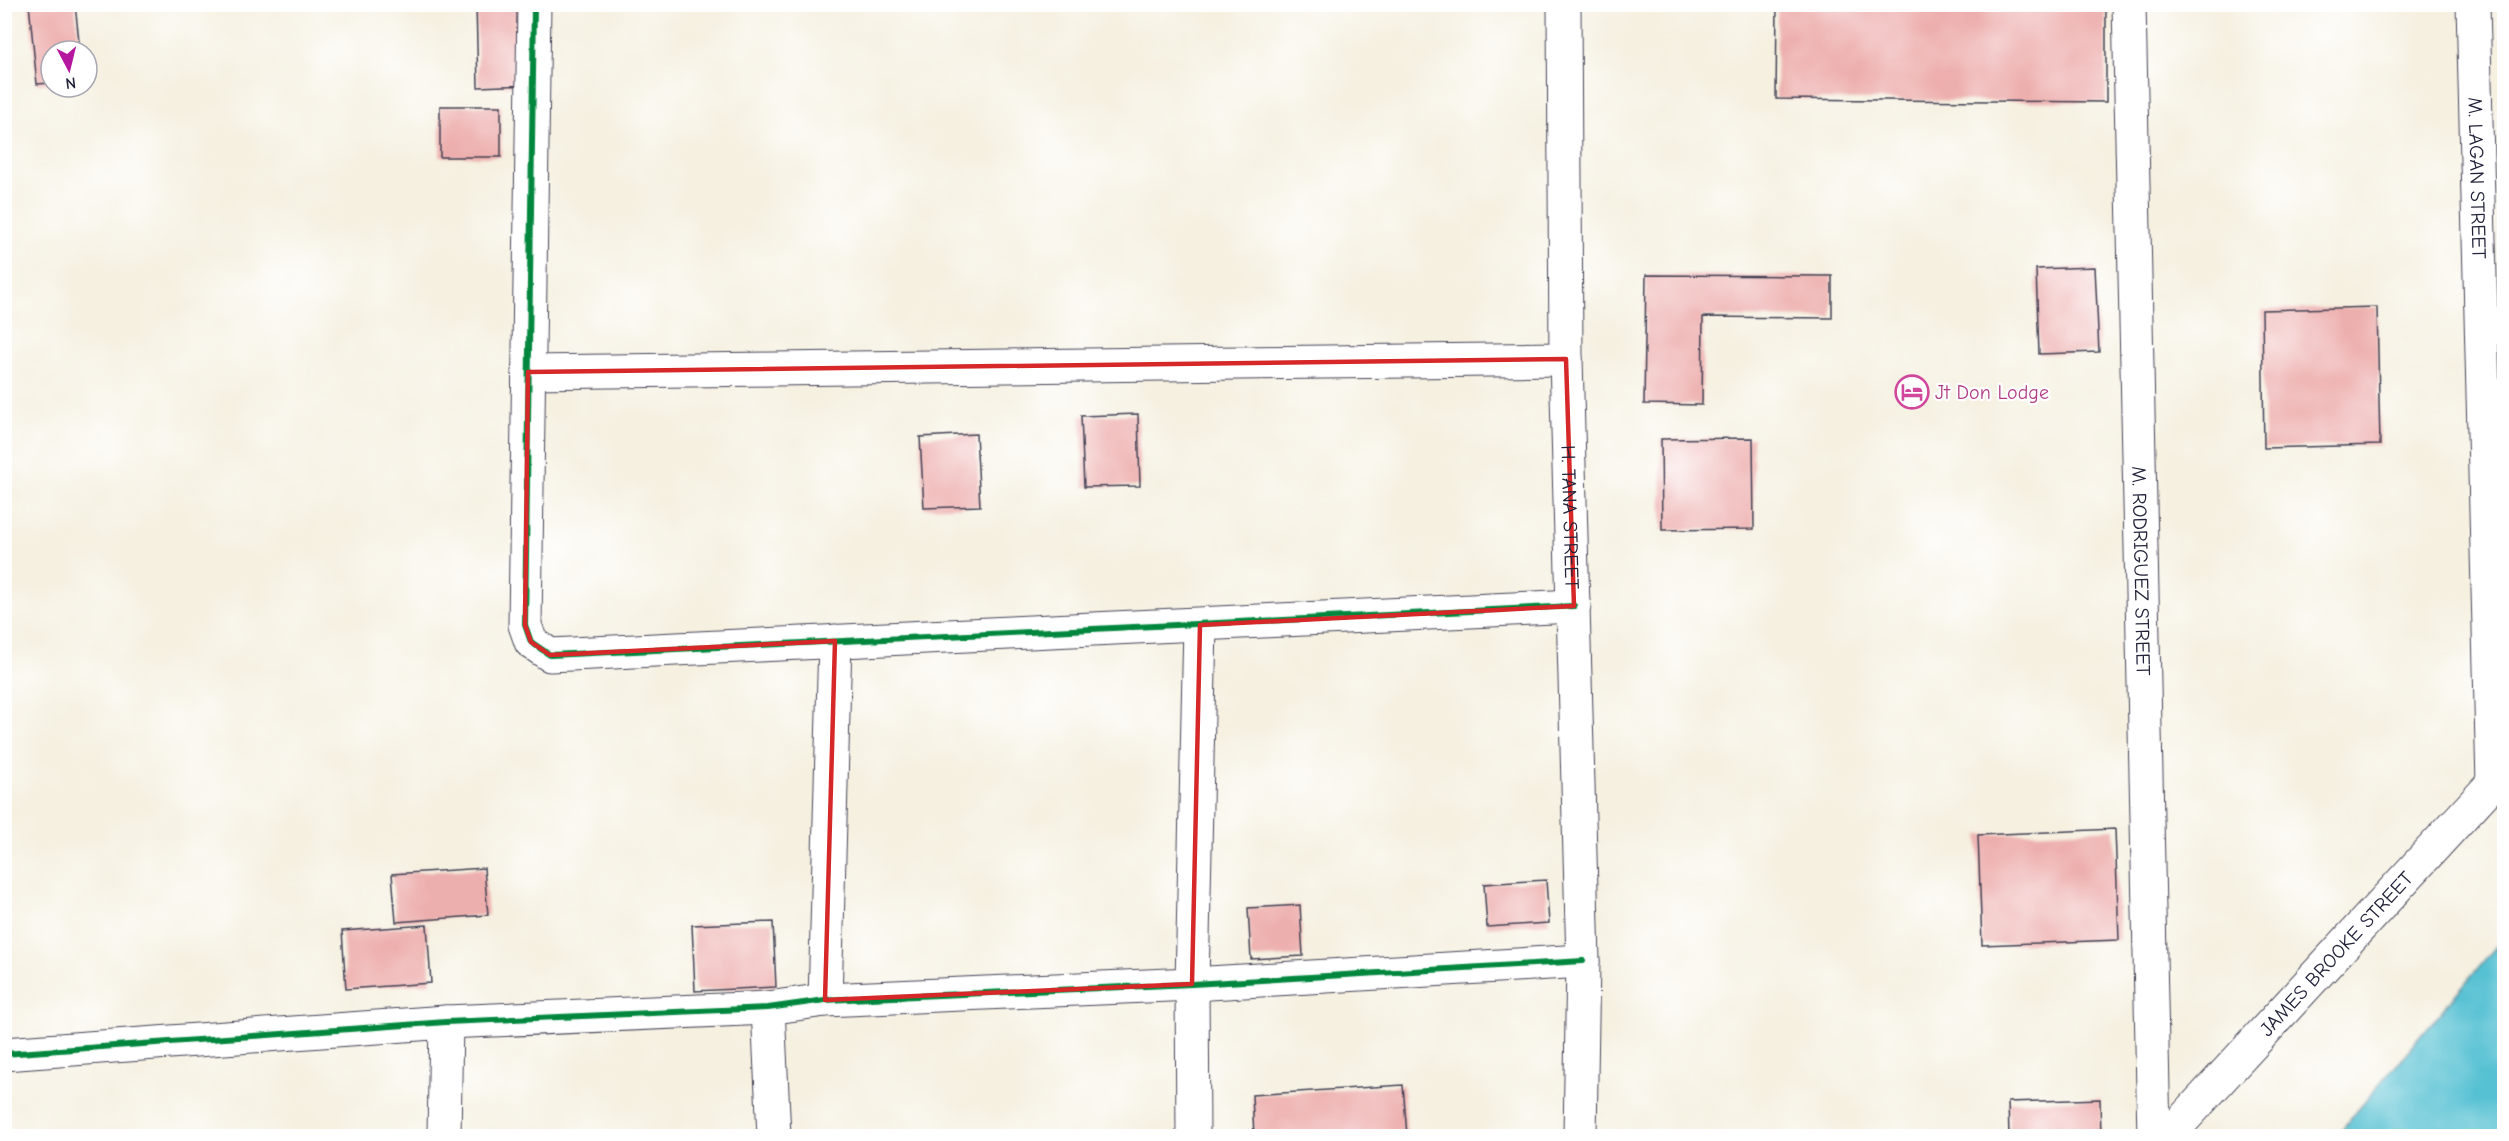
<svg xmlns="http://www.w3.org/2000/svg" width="2509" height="1141" viewBox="0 0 2509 1141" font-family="'Comic Neue',sans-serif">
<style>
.water{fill:#57c1d3;stroke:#3c7287;stroke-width:1.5}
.building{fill:#edafad}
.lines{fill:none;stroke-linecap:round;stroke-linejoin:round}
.street-casing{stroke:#424154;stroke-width:35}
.secondary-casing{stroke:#424154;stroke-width:35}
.street{stroke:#fff;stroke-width:33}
.secondary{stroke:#fff;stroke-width:33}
.cycleway-casing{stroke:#fff;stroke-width:10}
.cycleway{stroke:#00873e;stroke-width:6}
.marked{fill:none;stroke:#d62828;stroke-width:4.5;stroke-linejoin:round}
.labels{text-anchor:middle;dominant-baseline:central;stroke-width:4.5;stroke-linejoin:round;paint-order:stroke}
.street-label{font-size:20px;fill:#22223b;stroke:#fff}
.hotel-label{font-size:20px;fill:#b23c85;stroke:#fff;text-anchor:start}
</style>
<rect width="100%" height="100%" fill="#fff"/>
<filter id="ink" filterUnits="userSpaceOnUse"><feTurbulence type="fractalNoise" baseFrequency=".0167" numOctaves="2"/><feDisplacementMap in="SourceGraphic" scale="12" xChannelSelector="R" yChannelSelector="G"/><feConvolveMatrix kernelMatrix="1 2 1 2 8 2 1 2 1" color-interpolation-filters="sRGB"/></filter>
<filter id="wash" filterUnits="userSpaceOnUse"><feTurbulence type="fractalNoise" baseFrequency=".008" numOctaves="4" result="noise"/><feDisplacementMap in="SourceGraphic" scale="24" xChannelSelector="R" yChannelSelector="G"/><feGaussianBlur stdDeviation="1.35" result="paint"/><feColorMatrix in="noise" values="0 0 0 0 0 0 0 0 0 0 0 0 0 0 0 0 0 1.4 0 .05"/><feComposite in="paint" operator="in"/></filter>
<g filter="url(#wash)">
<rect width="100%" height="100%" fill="#f5f0e0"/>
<polygon class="water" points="2504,937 2504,1136 2336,1136"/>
<g id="blocks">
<g class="building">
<polygon points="29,4 75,4 80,51 51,51 51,83 37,84"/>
<polygon points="476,4 529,4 532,85 478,87"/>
<polygon points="1777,4 2106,4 2106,102 1776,99"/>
<rect x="440" y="106" width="61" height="51"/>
<polygon points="2095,267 2099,352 2039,354 2036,269"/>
<polygon points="1646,275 1832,276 1832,318 1703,317 1702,405 1644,404"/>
<polygon points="2377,307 2380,445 2264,448 2262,310"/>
<polygon points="1138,414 1140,486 1084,487 1081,416"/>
<polygon points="976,434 980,506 924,508 920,437"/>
<polygon points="1753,438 1754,529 1662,530 1661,439"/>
<polygon points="2115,829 2119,940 1982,945 1978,835"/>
<polygon points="484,868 488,915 396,922 392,874"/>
<polygon points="1546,880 1549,923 1487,927 1484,884"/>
<polygon points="1300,905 1303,956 1251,959 1248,908"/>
<polygon points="773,922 776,987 695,991 692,925"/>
<polygon points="427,925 431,983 346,989 342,931"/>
<polygon points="1403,1085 1407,1136 1254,1136 1252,1095"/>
<polygon points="2100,1099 2101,1136 2009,1136 2008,1102"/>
</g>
</g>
</g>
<g filter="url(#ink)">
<use href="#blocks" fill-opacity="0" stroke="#424154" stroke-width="1.5"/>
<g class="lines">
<defs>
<g id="street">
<polyline points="534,4 525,625 531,642 550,655 1574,606"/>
<path id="s1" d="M1564,4L1566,359L1583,961L1580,1136"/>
<path id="s2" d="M2473,4L2493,784"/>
<polyline points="528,372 1566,359"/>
<polyline points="825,1000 835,641"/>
<polyline points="768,1008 774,1136"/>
<polyline points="4,1054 446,1022 768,1008 825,1000 1192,984 1583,961"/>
<polyline points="444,1136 446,1022"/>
<polyline points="1193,1136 1192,984 1200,625"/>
</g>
<g id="secondary">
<path id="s3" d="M2129,4L2154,1136"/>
<path id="s4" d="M2168,1136L2504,771"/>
</g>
</defs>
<use href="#street" class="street-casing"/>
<use href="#secondary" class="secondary-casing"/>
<use href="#street" class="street"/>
<use href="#secondary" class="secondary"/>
<defs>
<g id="cycleway">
<polyline points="534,4 525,625 531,642 550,655 1574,606"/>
<polyline points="4,1054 446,1022 768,1008 825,1000 1192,984 1583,961"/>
</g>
</defs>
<use href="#cycleway" class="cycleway-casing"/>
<use href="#cycleway" class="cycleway"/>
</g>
</g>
<path class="marked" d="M1566,359L1574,606L1200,625L1192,984L825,1000L835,641L550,655L531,642L525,625L528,372Z"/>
<defs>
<symbol id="hotel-ring" viewBox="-11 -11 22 22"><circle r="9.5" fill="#fff" stroke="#d1479c" stroke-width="1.5"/><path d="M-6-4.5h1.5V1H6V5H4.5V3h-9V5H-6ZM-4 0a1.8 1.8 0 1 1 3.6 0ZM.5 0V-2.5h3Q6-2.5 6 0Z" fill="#d1479c"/></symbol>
</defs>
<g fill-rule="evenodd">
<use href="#hotel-ring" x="1893" y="373" width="38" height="38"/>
</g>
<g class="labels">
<g class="street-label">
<text stroke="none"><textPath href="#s2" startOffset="174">M. LAGAN STREET</textPath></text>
<text stroke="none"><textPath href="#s1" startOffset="513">H. TANA STREET</textPath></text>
<text stroke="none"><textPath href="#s3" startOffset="567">M. RODRIGUEZ STREET</textPath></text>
<text stroke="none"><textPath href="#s4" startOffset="248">JAMES BROOKE STREET</textPath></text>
</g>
<g class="hotel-label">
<text x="1935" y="392">Jt Don Lodge</text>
</g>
</g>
<rect width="2509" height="1141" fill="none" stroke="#fff" stroke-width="24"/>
<g transform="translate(69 69) rotate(173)"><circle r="28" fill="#ffffff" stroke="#a7a7b1" stroke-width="1.5"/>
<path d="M0-4.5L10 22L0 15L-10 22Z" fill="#b5179e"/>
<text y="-9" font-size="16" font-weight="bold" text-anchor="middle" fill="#22223b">N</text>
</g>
</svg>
